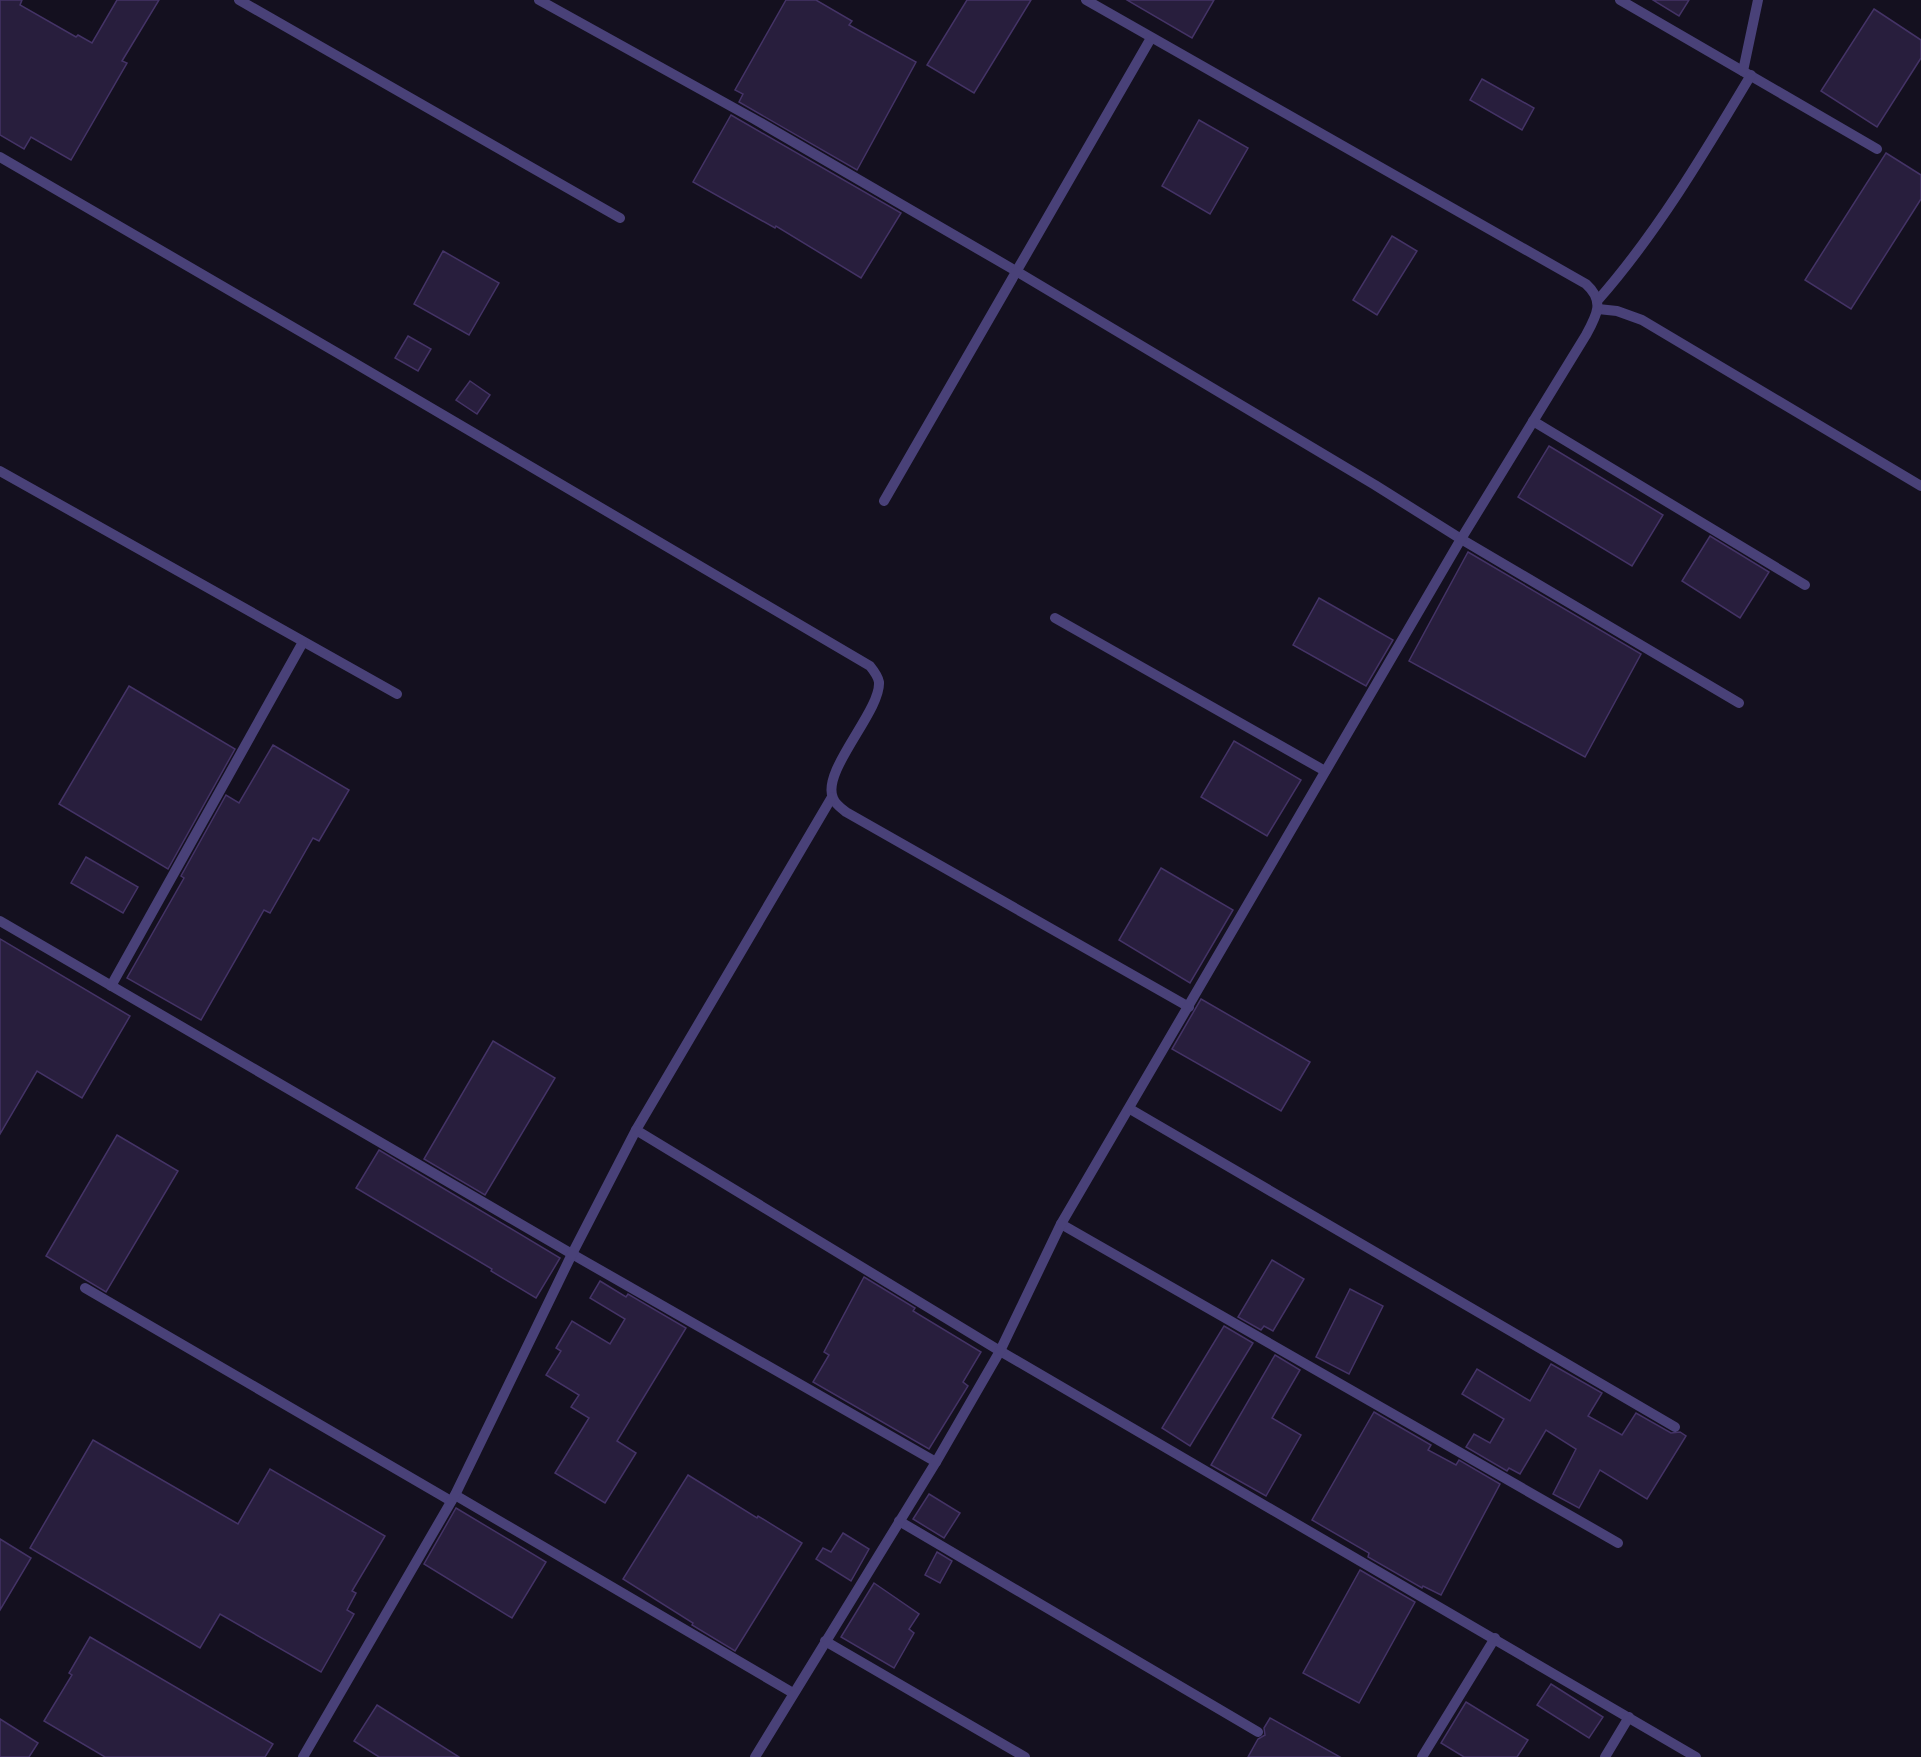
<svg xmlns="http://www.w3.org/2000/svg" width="1921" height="1757" viewBox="0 0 1921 1757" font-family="Raleway,sans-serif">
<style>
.building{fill:#281e3d;stroke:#436;stroke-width:1.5}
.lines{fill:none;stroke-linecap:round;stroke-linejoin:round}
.service{stroke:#494178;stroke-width:10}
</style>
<rect width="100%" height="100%" fill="#14101f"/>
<g class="building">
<polygon points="0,0 22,0 20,5 76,37 78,35 92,43 117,0 159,0 122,61 127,63 71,160 31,137 24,149 0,135"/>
<polygon points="786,0 816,0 852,21 849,25 916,62 857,170 739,102 743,94 735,90"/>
<polygon points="967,0 1031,0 974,93 927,65"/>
<polygon points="1127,0 1214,0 1192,38"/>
<polygon points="1653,0 1689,0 1679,16"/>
<polygon points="1874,9 1921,40 1921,58 1877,127 1821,91"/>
<polygon points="1482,79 1534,108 1522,130 1470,100"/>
<polygon points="731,115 901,213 861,278 776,226 775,228 693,182"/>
<polygon points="1199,120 1248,148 1210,214 1162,186"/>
<polygon points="1886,153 1921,175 1921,199 1851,309 1805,280"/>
<polygon points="1392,236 1417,251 1377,315 1353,300"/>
<polygon points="443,251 499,283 469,335 414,304"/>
<polygon points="408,336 431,349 418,371 395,358"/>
<polygon points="470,381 490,395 477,414 456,400"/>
<polygon points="1549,446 1663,515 1632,566 1518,497"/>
<polygon points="1710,536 1769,572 1740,618 1682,581"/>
<polygon points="1468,552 1641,654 1585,757 1409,661"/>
<polygon points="1319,598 1393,640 1366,686 1293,645"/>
<polygon points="129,686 235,749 168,869 59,804"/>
<polygon points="1234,741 1301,780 1267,836 1201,797"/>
<polygon points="273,745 349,790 319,841 313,838 270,913 264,910 201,1020 127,978 184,878 181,876 226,795 239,803"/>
<polygon points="86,857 138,887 123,913 71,883"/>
<polygon points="1161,868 1233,910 1190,983 1119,940"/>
<polygon points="0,939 130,1016 82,1098 37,1071 0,1134"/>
<polygon points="1201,999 1310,1062 1281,1111 1172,1049"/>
<polygon points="493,1041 555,1078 485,1195 424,1159"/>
<polygon points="117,1135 178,1171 106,1292 46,1256"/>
<polygon points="379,1150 560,1258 536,1298 491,1271 492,1269 356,1188"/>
<polygon points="1272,1260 1304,1279 1273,1331 1264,1326 1261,1330 1238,1317"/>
<polygon points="864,1277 915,1308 913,1311 981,1352 963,1382 968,1386 929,1449 813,1382 829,1355 824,1352"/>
<polygon points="600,1281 626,1297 628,1294 686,1328 617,1441 636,1453 605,1503 555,1473 589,1418 571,1407 579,1395 546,1375 561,1351 556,1348 572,1321 610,1344 625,1319 590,1298"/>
<polygon points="1350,1289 1383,1306 1349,1374 1316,1357"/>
<polygon points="1224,1326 1253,1343 1190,1446 1162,1428"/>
<polygon points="1275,1355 1300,1370 1272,1418 1301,1435 1266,1496 1211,1465"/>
<polygon points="1551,1364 1602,1393 1588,1416 1622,1435 1636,1413 1671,1433 1680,1432 1686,1436 1647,1499 1600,1470 1579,1508 1553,1494 1576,1449 1546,1430 1520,1474 1509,1468 1507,1471 1466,1447 1474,1434 1490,1443 1504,1419 1462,1394 1477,1369 1530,1401"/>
<polygon points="1374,1412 1431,1445 1428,1450 1456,1465 1459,1460 1500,1484 1441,1595 1423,1586 1422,1588 1368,1557 1369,1553 1312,1520"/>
<polygon points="93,1440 238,1524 270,1469 385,1536 352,1591 356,1593 347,1610 354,1614 321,1672 220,1614 200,1648 30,1548"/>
<polygon points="688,1475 757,1518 758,1516 802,1543 735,1651 692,1625 693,1623 623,1579"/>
<polygon points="929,1494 960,1513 944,1538 913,1519"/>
<polygon points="456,1508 546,1562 512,1618 424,1564"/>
<polygon points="843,1533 869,1549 851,1581 816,1559 823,1548 831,1552"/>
<polygon points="0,1539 31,1558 0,1610"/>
<polygon points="937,1552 952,1561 940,1583 925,1575"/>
<polygon points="1360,1570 1415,1602 1359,1703 1303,1673"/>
<polygon points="874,1583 919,1614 909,1629 914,1633 894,1668 841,1637"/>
<polygon points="90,1637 273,1744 265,1757 105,1757 44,1721 72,1675 69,1673"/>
<polygon points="1551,1684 1603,1717 1589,1738 1537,1705"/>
<polygon points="1466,1702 1528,1740 1517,1757 1464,1757 1441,1743"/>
<polygon points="377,1705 459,1757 379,1757 354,1741"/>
<polygon points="1270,1718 1340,1757 1248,1757 1258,1739 1265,1735 1264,1728"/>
<polygon points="0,1719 38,1743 29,1757 0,1757"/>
</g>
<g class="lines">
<g class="service">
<polyline points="239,0 620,218"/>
<polyline points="539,0 754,119 1016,271 1375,485 1461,539 1739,703"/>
<polyline points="1620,0 1877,149"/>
<polyline points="1743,71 1758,0"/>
<path d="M0,157L346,358L870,666C874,671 878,676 879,682C881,711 821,771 833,798C835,804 841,808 846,812L1189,1007"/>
<path d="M1598,300C1657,233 1705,152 1751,75"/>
<polyline points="1598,309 1617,311 1642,320 1921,486"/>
<polyline points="1533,421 1805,585"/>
<polyline points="0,471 397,694"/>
<polyline points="884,501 1151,38"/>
<polyline points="1055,618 1325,771"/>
<polyline points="832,797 636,1130 1000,1351 1696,1757"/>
<polyline points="0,921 572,1254 936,1462"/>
<polyline points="111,986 303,642"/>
<polyline points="1130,1109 1675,1427"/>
<polyline points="1061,1224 1618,1543"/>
<polyline points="85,1288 451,1501"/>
<polyline points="455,1495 793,1693"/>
<polyline points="899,1521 1258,1732"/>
<polyline points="825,1641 1025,1757"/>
<polyline points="303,1757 455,1495 572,1254 636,1130"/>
<path d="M755,1757L936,1462L1000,1351L1061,1224L1461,539L1586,335C1597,315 1605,301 1586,284L1086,0"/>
<polyline points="1422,1757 1495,1638"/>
<polyline points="1605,1757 1629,1717"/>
</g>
</g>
</svg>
